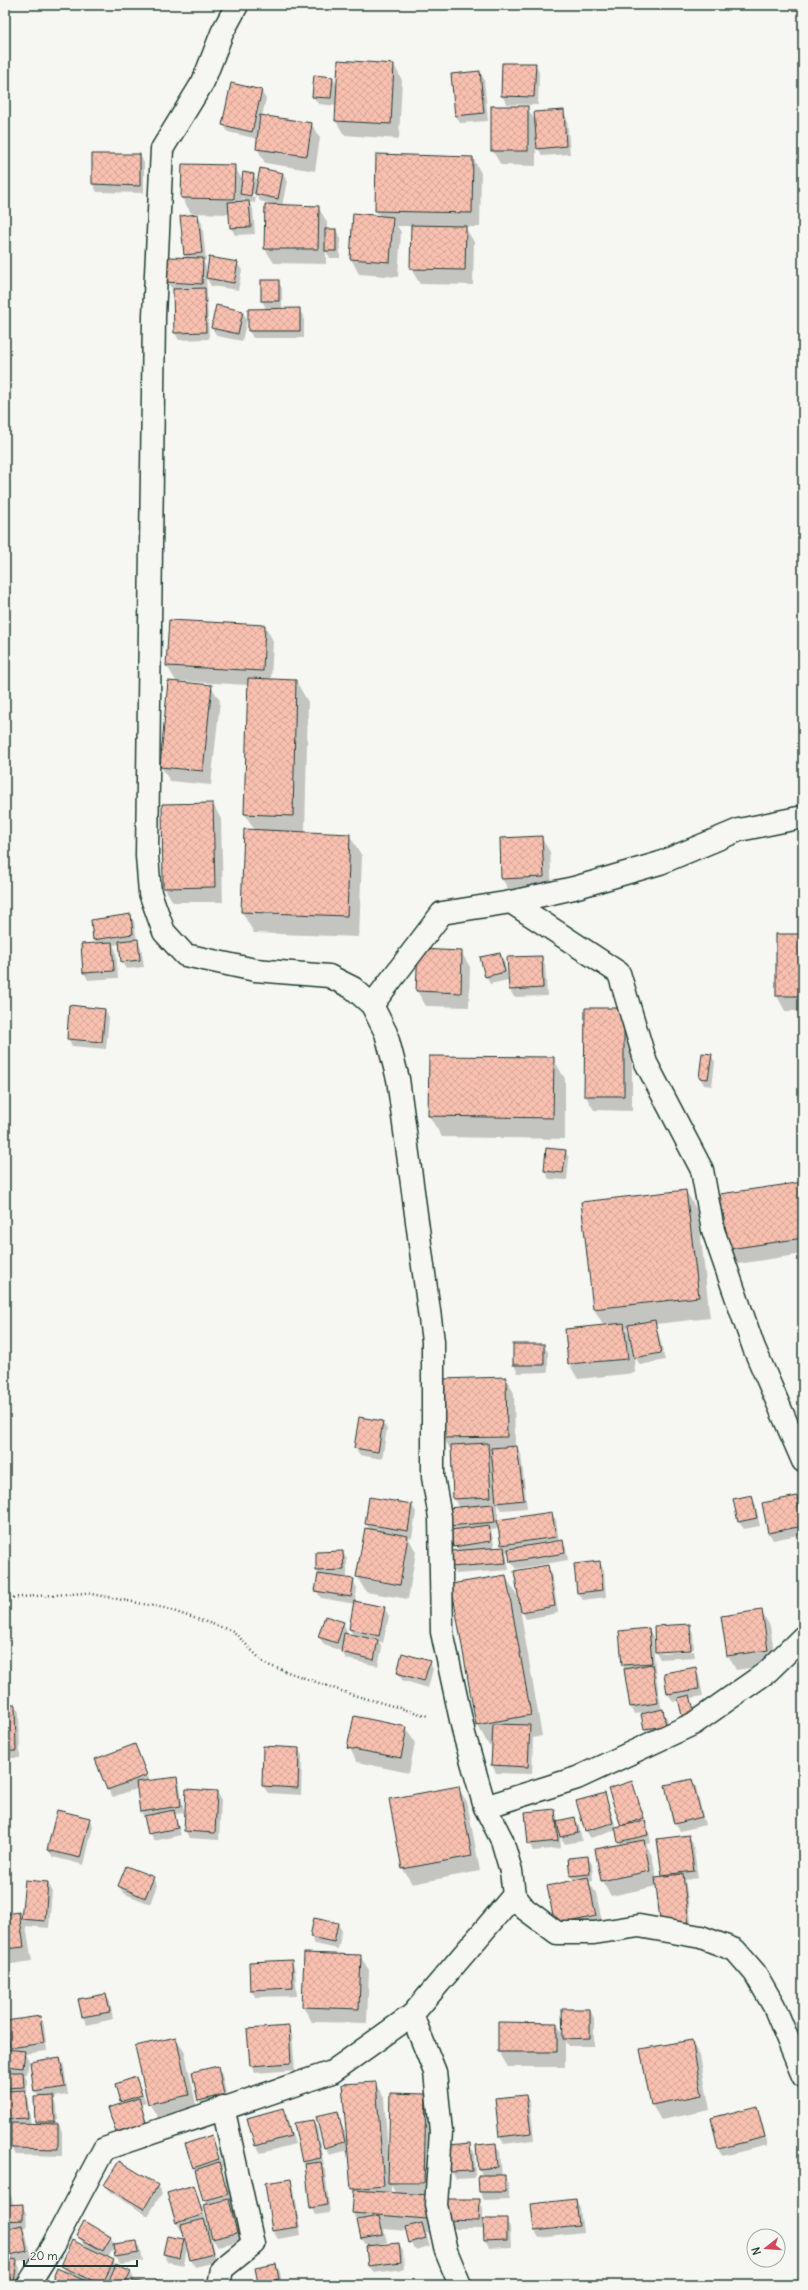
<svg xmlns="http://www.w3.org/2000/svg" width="808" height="2290" viewBox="0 0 808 2290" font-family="Delius,sans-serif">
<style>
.shadow{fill:#0003;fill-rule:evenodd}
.building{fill:url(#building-cross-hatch);stroke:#1f3d34}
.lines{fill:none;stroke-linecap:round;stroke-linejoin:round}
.minor-casing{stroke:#1f3d34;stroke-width:25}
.path{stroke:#1f3d34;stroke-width:2.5;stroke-dasharray:1 3;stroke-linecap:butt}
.minor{stroke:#f6f6f2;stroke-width:22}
</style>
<defs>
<pattern id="building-cross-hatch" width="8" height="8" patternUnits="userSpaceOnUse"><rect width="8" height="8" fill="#f9c0b1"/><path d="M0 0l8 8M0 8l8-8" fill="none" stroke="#d5a699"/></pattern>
</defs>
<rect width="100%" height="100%" fill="#f6f6f2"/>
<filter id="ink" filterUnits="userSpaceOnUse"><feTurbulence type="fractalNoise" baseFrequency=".025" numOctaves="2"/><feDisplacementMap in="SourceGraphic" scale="8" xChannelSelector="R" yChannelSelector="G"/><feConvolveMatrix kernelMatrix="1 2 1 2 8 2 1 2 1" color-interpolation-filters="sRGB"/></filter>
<g filter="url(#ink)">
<g class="shadow">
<polygon points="503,64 535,64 539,72 538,105 507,104 502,96"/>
<polygon points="394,65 402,80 399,139 344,135 336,121 337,106 318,104 313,96 333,78 338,87"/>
<polygon points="480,72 484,79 488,121 460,123 456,116 452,75"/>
<polygon points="261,91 266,99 262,116 311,123 320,138 315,171 265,163 257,148 258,139 228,132 223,124"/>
<polygon points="527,107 535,121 563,111 567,118 570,154 542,156 536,142 536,166 501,165 492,150"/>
<polygon points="93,155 140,155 144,163 144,193 97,192 93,184"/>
<polygon points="473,158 481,173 480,227 465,227 474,242 473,285 420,284 411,269 412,226 397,226 401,232 398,277 359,274 351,259 380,216 376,210"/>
<path d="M183,165L234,166L243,181L254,175L258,183L283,174L287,181L282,206L318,207L327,222V230H336L340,237V258H330L326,251V264L274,263L265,249L276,205L260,201L256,194H245V196L256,197L255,203L249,202L253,209L255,234L235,235L231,228L230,214L191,213L182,198ZM243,197L246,202H243Z"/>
<polygon points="198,215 202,223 206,260 203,261 206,267 206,272 237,263 242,270 238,290 211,286 206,277 209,339 179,340 175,333 174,290 172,289 167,282 188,259 185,255"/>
<polygon points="262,281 278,281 282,288 282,310 299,309 304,317 304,338 253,338 249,331 267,310 262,301"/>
<polygon points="217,306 242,311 247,319 242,341 217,336 212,328"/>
<polygon points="265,626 273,641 271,680 296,681 308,702 305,833 349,835 362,856 359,937 254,933 242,912 255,831 245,814 248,685 179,681 178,683 211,686 220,701 211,785 170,781 161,767 177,683 167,666"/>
<polygon points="213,804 221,819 223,902 173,902 164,887"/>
<polygon points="541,837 550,852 552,892 511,893 502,879"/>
<polygon points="130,915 134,922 137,940 141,947 144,967 126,969 122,962 120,944 113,945 116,950 118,978 88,980 84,972 97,944 94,940"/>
<polygon points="803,935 803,1011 785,1011 777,996"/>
<polygon points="461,952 470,967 469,1007 426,1006 417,991"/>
<polygon points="500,954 504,961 508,980 490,984 486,976"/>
<polygon points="541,957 545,964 547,996 514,997 510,990"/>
<polygon points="586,1009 632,1024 632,1111 594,1110 585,1095"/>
<polygon points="105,1010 109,1017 106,1049 72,1046 68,1038"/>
<polygon points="711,1055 715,1062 712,1086 704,1085 700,1078"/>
<polygon points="553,1058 565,1079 565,1139 442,1137 429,1116"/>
<polygon points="547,1149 565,1151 569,1158 567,1180 549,1179 545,1171"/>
<polygon points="803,1183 803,1254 738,1264 730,1249"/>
<path d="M686,1191L698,1212L710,1318L656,1324L663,1351L637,1356V1358L663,1353L665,1360L640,1365L634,1355L635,1373L578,1379L569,1364L566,1329L604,1326L594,1309ZM630,1327L631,1337L626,1328Z"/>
<polygon points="514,1345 543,1345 548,1352 548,1372 518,1373 514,1365"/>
<path d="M506,1378L514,1393L515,1447L521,1454L527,1508L502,1510L498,1504V1521L551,1513L556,1520L559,1541H562L566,1548L568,1560L516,1569L511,1562L510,1552H506L509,1570L456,1574L452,1567L458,1552L449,1525L459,1508L454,1499L452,1452L443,1437ZM499,1529L504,1548L495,1549L491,1530Z"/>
<polygon points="382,1422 387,1429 382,1459 359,1455 355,1447"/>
<polygon points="751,1496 755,1503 760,1526 744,1529 739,1522 734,1499"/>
<polygon points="797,1497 803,1516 803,1534 773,1540 769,1533 763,1504"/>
<polygon points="412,1505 416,1512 412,1538 408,1537 416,1552 408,1599 366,1592 357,1577 370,1530 366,1523"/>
<polygon points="342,1552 347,1559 347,1577 342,1577 353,1580 357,1588 355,1602 384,1608 389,1616 383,1643 378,1641 382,1648 378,1666 346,1659 342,1651 324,1645 319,1637 343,1623 347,1631 346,1634 353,1636 350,1629 355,1604 321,1598 316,1591 319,1574 317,1571"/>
<polygon points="599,1562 604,1570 606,1597 583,1600 578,1592"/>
<polygon points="548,1566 552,1574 558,1613 526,1619 522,1611"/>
<polygon points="505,1576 518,1597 542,1736 533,1738 532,1774 496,1773 492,1765 493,1745 489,1746 477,1724"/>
<polygon points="761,1611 770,1626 776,1664 736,1670 728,1655"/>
<polygon points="689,1625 693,1633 694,1649 658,1651 658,1653 694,1651 695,1657 660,1659 655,1650"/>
<polygon points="649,1629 653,1637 655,1670 662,1711 667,1718 669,1733 649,1736 645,1729 642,1713 635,1714 631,1707 623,1665 620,1632"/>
<polygon points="429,1662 433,1669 428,1688 402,1680 398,1673"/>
<polygon points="695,1668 699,1676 703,1696 691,1698 698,1721 687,1724 683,1716 680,1700 673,1702 668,1694 665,1673"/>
<polygon points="5,1705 14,1705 19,1712 20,1758 5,1758"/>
<polygon points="406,1728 415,1743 409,1773 357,1762 349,1747"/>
<polygon points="135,1745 150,1781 176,1778 180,1785 184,1813 175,1814 181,1835 154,1841 141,1811 138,1788 113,1797 108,1790 97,1760"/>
<polygon points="298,1749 302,1756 301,1795 268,1793 263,1786"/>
<polygon points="692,1780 696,1787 705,1825 680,1831 675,1824"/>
<polygon points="631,1782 648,1826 651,1843 646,1844 652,1856 657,1878 664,1877 658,1840 689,1836 693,1843 698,1878 685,1880 693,1933 657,1886 611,1896 602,1881 621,1845 617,1830 590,1838 586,1830 604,1794 608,1802 616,1828 623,1827 609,1790"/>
<polygon points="458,1788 467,1802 480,1871 412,1884 403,1869"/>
<polygon points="217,1792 221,1799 219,1840 189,1838 185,1830"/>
<polygon points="554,1810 559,1822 574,1819 579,1826 582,1841 565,1844 560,1836 561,1848 533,1851 529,1843"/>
<polygon points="89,1819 93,1826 84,1865 53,1857 48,1850"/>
<polygon points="587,1857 592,1864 593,1881 589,1882 596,1893 604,1931 565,1939 574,1881 571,1876"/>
<polygon points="153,1878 157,1885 150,1904 123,1893 119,1886"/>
<polygon points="26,1881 48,1883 52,1890 49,1928 26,1926 32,1961 5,1965 5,1889 7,1915 19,1913 22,1919"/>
<polygon points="338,1924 342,1931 338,1949 315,1944 311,1937"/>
<polygon points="360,1956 369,1970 367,2023 312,2022 303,2007"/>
<polygon points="291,1961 295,1969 297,1996 255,1997 251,1989"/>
<polygon points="106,1995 110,2002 113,2019 87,2025 83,2017 79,1999"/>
<polygon points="590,2010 594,2018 594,2046 568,2046 565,2041 565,2067 508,2067 499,2052 499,2023 557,2024 564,2036"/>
<polygon points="40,2017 44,2025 47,2051 25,2054 29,2060 27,2075 24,2074 27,2080 27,2095 31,2125 37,2125 35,2098 39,2098 35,2091 60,2058 64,2066 68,2095 53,2097 57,2105 58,2120 38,2121 38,2123 58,2122 62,2132 62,2156 16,2155 12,2148 12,2126 7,2118 5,2092 8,2092 5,2088 5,2050 13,2051 11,2047"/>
<polygon points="288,2027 292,2034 295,2070 255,2073 251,2066"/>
<polygon points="176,2039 185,2053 197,2109 158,2118 149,2103"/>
<polygon points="691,2041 700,2056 710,2110 661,2120 652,2105"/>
<polygon points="218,2068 222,2075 228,2102 204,2108 199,2100"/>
<polygon points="136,2078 146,2102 141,2104 150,2131 121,2139 110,2108 123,2104 116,2085"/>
<path d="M375,2083L384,2098L388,2153L425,2095L434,2110L435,2233H426L430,2246L415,2250L407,2231L384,2229L387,2242L371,2247L398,2244L403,2251L404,2269L374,2273L369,2265L367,2246L362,2239L358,2221L353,2213L355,2193L352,2188L349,2150L329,2155L325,2147L337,2112L348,2142ZM397,2182H429V2184H397ZM391,2185L396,2194L391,2193Z"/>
<polygon points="526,2096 530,2103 534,2140 504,2144 500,2137"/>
<polygon points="756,2107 760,2115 768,2145 723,2156 719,2149 712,2119"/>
<polygon points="282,2109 287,2116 295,2144 261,2153 256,2146 249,2119"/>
<polygon points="5,2119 8,2125 5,2126"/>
<polygon points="313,2121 317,2128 324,2166 322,2166 325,2170 330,2213 315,2215 311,2207 307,2168 303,2162 295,2124"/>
<polygon points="211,2137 223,2166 221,2167 232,2201 230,2202 233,2208 241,2241 217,2246 210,2235 216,2262 195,2267 191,2260 184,2230 181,2230 177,2223 168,2194 194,2186 210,2231 207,2206 194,2167"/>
<polygon points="495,2144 500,2152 502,2176 504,2176 509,2183 509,2199 484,2200 480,2192 479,2176 483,2176 479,2169"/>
<polygon points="469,2145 474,2152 475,2178 456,2179 452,2172"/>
<polygon points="119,2162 157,2186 162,2193 148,2216 110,2192 106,2185"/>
<polygon points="5,2175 14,2206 22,2205 26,2213 27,2227 22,2228 26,2234 31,2259 17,2261 20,2268 18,2285 5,2285"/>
<polygon points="290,2181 294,2188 301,2235 278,2239 273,2231 266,2184"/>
<polygon points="479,2200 483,2208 483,2220 506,2220 510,2227 511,2247 489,2248 485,2241 484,2228 450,2228 446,2220"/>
<polygon points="576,2200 580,2208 583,2233 539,2238 535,2231"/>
<polygon points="85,2223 111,2238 115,2245 137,2242 141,2250 143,2261 120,2264 116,2257 114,2247 108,2258 114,2261 116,2266 130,2271 134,2279 132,2285 51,2285 66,2273 62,2266 89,2249 77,2236"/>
<polygon points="183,2240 187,2247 184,2265 168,2262 164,2254"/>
<polygon points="276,2265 280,2272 282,2285 290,2285 260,2285 257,2269"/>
</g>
<g class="building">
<polygon points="338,60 394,64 391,124 335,121"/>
<polygon points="502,63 536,63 534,97 501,96"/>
<polygon points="480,71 484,113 455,116 451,74"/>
<polygon points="314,75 333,77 331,98 312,97"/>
<polygon points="231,83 262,90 252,132 222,125"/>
<rect x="491" y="106" width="37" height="45"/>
<polygon points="564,110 566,146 537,149 534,112"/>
<polygon points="260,115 312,123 307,156 256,149"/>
<polygon points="92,154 140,154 140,186 92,184"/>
<polygon points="376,154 473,157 472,213 375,211"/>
<polygon points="182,164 235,165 234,199 181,198"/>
<polygon points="260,168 283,173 278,199 255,194"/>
<polygon points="243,172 254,174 251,196 240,194"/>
<polygon points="249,201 251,227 230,228 228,202"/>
<polygon points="265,204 319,206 318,249 264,249"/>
<polygon points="353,213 393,217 390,262 350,259"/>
<polygon points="198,214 202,253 184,255 180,216"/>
<polygon points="411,225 466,226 465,270 410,269"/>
<rect x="325" y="229" width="11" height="22"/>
<polygon points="167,257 203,258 202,284 166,282"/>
<polygon points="209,257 238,262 234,283 206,278"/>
<rect x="261" y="280" width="18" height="21"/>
<polygon points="205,288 206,332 174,333 173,289"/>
<polygon points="216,305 243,311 238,334 211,328"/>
<polygon points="300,308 300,331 248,331 248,309"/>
<polygon points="169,620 265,625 263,671 166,666"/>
<polygon points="248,678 296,680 293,816 244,814"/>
<polygon points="168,681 212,685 203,771 160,767"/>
<polygon points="213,803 215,887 163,888 162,804"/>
<polygon points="244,829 350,834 347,916 241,912"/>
<polygon points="542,836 544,877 501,879 500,838"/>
<polygon points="131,914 133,934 93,940 91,920"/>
<rect x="776" y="934" width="27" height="62"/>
<polygon points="138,939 140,960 121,962 119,941"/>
<polygon points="112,942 114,971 83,973 81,944"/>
<polygon points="418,949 462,951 461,993 416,991"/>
<polygon points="500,953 505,972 485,977 480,957"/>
<polygon points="542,956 543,988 509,990 507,957"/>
<polygon points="69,1005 105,1009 102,1042 67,1039"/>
<polygon points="585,1008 624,1008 624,1096 584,1096"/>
<polygon points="702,1053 712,1054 708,1079 699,1078"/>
<polygon points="429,1056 554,1057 553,1118 428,1116"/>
<polygon points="546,1148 566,1150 563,1173 544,1171"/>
<polygon points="803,1182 803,1238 729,1249 720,1194"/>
<polygon points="686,1190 699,1297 593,1309 581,1202"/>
<polygon points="655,1320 661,1353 634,1358 628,1325"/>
<polygon points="624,1323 628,1359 568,1364 565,1329"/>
<rect x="513" y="1344" width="31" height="21"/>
<polygon points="506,1377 507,1437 442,1438 441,1379"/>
<polygon points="359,1417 383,1421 378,1452 354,1448"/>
<polygon points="488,1443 491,1497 453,1499 451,1445"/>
<polygon points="517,1446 524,1500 496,1503 491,1448"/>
<polygon points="752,1495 757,1518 738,1522 733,1499"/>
<polygon points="797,1496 803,1526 768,1533 762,1503"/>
<polygon points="369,1497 412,1504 408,1531 365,1524"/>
<polygon points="493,1504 495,1522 448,1526 447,1508"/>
<polygon points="552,1512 556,1537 501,1545 497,1520"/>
<polygon points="489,1525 491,1541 453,1547 451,1530"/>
<polygon points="365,1528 408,1536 400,1585 356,1577"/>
<polygon points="563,1540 565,1553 510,1562 508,1549"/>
<polygon points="504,1547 506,1563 451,1567 450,1551"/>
<polygon points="343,1551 344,1570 316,1571 316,1552"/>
<polygon points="600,1561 603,1590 577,1593 574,1564"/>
<polygon points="548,1565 555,1606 521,1612 514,1571"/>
<polygon points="318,1574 354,1579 351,1597 315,1591"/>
<polygon points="506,1575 531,1715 476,1725 451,1584"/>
<polygon points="354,1601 385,1607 379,1636 349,1629"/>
<polygon points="762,1610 768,1650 727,1656 721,1616"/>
<polygon points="325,1616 344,1622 337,1643 318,1637"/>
<polygon points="690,1624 691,1650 655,1652 654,1626"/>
<polygon points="649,1628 652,1663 622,1665 619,1631"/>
<polygon points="344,1633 378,1640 374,1660 341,1652"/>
<polygon points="402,1653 430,1661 424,1681 397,1673"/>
<polygon points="652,1664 658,1703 630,1707 624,1669"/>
<polygon points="696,1667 699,1689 667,1694 664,1673"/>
<polygon points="690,1695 695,1714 682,1716 678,1698"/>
<polygon points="5,1704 15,1704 16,1751 5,1751"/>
<polygon points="663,1709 666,1726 644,1729 641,1714"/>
<polygon points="354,1716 407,1727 401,1758 347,1748"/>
<polygon points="493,1724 530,1725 528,1767 491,1765"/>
<polygon points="135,1744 147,1775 107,1790 95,1759"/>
<polygon points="263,1746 299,1748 298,1788 262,1786"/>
<polygon points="177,1777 181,1806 140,1812 136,1782"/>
<polygon points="692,1779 702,1817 674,1824 665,1785"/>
<polygon points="632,1781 644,1818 621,1826 608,1789"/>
<polygon points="459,1786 472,1856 402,1869 389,1799"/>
<polygon points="186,1789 217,1791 215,1833 184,1831"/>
<polygon points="605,1793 613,1823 585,1831 576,1801"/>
<polygon points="555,1809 558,1841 528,1844 525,1812"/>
<polygon points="57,1810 90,1818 80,1858 47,1850"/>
<polygon points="174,1810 178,1828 148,1834 144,1816"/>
<polygon points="575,1817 578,1833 560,1837 557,1821"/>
<polygon points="645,1821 648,1835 618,1842 615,1827"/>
<polygon points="689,1835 694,1871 662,1875 657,1839"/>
<polygon points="644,1840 650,1871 601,1881 595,1849"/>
<polygon points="588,1856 590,1874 570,1876 568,1858"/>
<polygon points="126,1866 154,1877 145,1898 118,1886"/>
<polygon points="683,1874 689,1925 661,1929 655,1877"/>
<polygon points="588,1877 596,1916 555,1925 547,1886"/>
<polygon points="25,1880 48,1882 45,1921 21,1919"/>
<polygon points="19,1912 24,1947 5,1949 5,1914"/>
<polygon points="314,1918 338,1923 334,1942 310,1937"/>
<polygon points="304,1953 361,1955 359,2009 302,2007"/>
<polygon points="292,1960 293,1988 250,1990 249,1962"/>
<polygon points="106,1994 110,2012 82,2017 78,1999"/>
<polygon points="562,2009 590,2009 590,2038 563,2039"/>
<polygon points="40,2016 44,2043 10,2048 6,2021"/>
<polygon points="498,2022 557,2023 557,2052 498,2052"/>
<polygon points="289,2026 291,2063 250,2066 247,2029"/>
<polygon points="176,2037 189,2095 148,2104 135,2046"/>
<polygon points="692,2040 702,2095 651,2105 640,2049"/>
<polygon points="5,2049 25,2051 23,2068 5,2066"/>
<polygon points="60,2057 65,2087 34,2092 30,2062"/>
<polygon points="218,2066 224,2095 198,2101 192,2072"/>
<polygon points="5,2072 23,2072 24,2087 5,2088"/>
<polygon points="136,2077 142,2095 120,2102 115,2084"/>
<polygon points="376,2082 384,2186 351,2189 342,2084"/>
<polygon points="25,2090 28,2118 6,2119 5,2091"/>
<polygon points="390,2093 426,2094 424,2183 388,2183"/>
<polygon points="526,2095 531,2133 499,2137 495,2098"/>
<polygon points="54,2096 55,2122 35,2122 34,2097"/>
<polygon points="139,2098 146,2123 116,2132 108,2108"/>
<polygon points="757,2106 765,2137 718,2149 711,2118"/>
<polygon points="283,2108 291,2136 255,2146 247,2118"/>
<polygon points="338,2111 345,2142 324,2148 316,2116"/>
<polygon points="313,2120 321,2158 302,2162 294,2123"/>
<polygon points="11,2123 58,2124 58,2149 11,2148"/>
<polygon points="212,2135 219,2159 193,2168 185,2144"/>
<polygon points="470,2143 472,2171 451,2172 449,2145"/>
<polygon points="496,2143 498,2167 478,2169 476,2145"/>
<polygon points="119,2161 158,2185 144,2209 104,2185"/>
<polygon points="219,2162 228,2194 203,2201 195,2170"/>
<polygon points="321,2162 327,2205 310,2208 305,2164"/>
<polygon points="478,2175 505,2175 505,2192 479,2192"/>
<polygon points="291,2179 298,2227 272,2231 265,2183"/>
<polygon points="194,2185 203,2215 176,2223 167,2193"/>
<polygon points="354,2190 429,2195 427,2219 352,2213"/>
<polygon points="229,2199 237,2233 212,2239 204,2205"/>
<polygon points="445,2199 480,2199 479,2221 445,2220"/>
<polygon points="576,2199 579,2226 534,2231 531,2204"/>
<polygon points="23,2204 23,2220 5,2221 5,2205"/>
<polygon points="379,2216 383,2235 361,2239 357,2220"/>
<polygon points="204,2219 213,2254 190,2260 181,2225"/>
<polygon points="483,2219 507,2219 507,2240 484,2241"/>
<polygon points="84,2221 111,2237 103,2251 76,2236"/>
<polygon points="422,2223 426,2238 409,2243 405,2227"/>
<polygon points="22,2225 27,2251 5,2256 5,2229"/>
<polygon points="167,2236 184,2239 180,2258 163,2254"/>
<polygon points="72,2240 114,2260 102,2285 61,2266"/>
<polygon points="137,2241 139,2253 115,2257 113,2244"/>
<polygon points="399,2243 401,2262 368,2266 366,2246"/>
<polygon points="5,2258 17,2260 14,2282 5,2280"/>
<polygon points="116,2264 131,2271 124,2285 107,2285"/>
<polygon points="276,2264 279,2279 258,2283 255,2268"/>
<polygon points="57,2268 94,2285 50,2285"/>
<polygon points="155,2280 182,2285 154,2285"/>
<polygon points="133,2281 147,2283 147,2285 132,2285"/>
</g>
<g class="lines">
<defs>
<g id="minor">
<polyline points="237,5 222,33 203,82 162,149 154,316 147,856 150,893 164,932 185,955 255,970 329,976 353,988 372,1005 386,1033 398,1079 433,1341 433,1477 440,1517 442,1632 464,1734 485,1807 502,1840 511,1871 514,1895 525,1909 557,1933 594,1933 639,1926 701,1937 735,1950 755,1973 774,2006 803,2076"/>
<polyline points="511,902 574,888 660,863 739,830 803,817"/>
<polyline points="372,1005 442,913 511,902 619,973 646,1063 702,1170 713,1230 754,1348 803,1461"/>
<polyline points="485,1807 577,1778 693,1724 767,1672 803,1637"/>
<polyline points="412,2015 435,2072 441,2132 436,2205 446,2251 460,2285"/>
<polyline points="28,2285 53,2245 104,2149 332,2072 412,2015 514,1895"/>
<polyline points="219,2285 222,2269 253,2244 223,2107"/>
</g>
</defs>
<use href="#minor" class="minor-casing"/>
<polyline class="path" points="5,1598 86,1593 164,1608 233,1631 265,1664 350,1694 428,1716"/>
<use href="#minor" class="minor"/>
</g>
</g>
<rect width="808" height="2290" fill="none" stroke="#f6f6f2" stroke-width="20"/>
<rect x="10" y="10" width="788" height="2270" fill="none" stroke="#1f3d34" stroke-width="1.5" filter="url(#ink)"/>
<g transform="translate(766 2248) rotate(253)"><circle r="19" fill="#f6f6f2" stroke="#a0aca6"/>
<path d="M0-3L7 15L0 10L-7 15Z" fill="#d1495b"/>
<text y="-6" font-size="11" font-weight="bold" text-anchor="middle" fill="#1f3d34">N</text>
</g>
<path d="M24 2260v6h113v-6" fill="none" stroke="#1f3d34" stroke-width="2"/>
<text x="30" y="2260" font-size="12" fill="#1f3d34" stroke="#f6f6f2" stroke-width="3" paint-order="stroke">20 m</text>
</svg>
